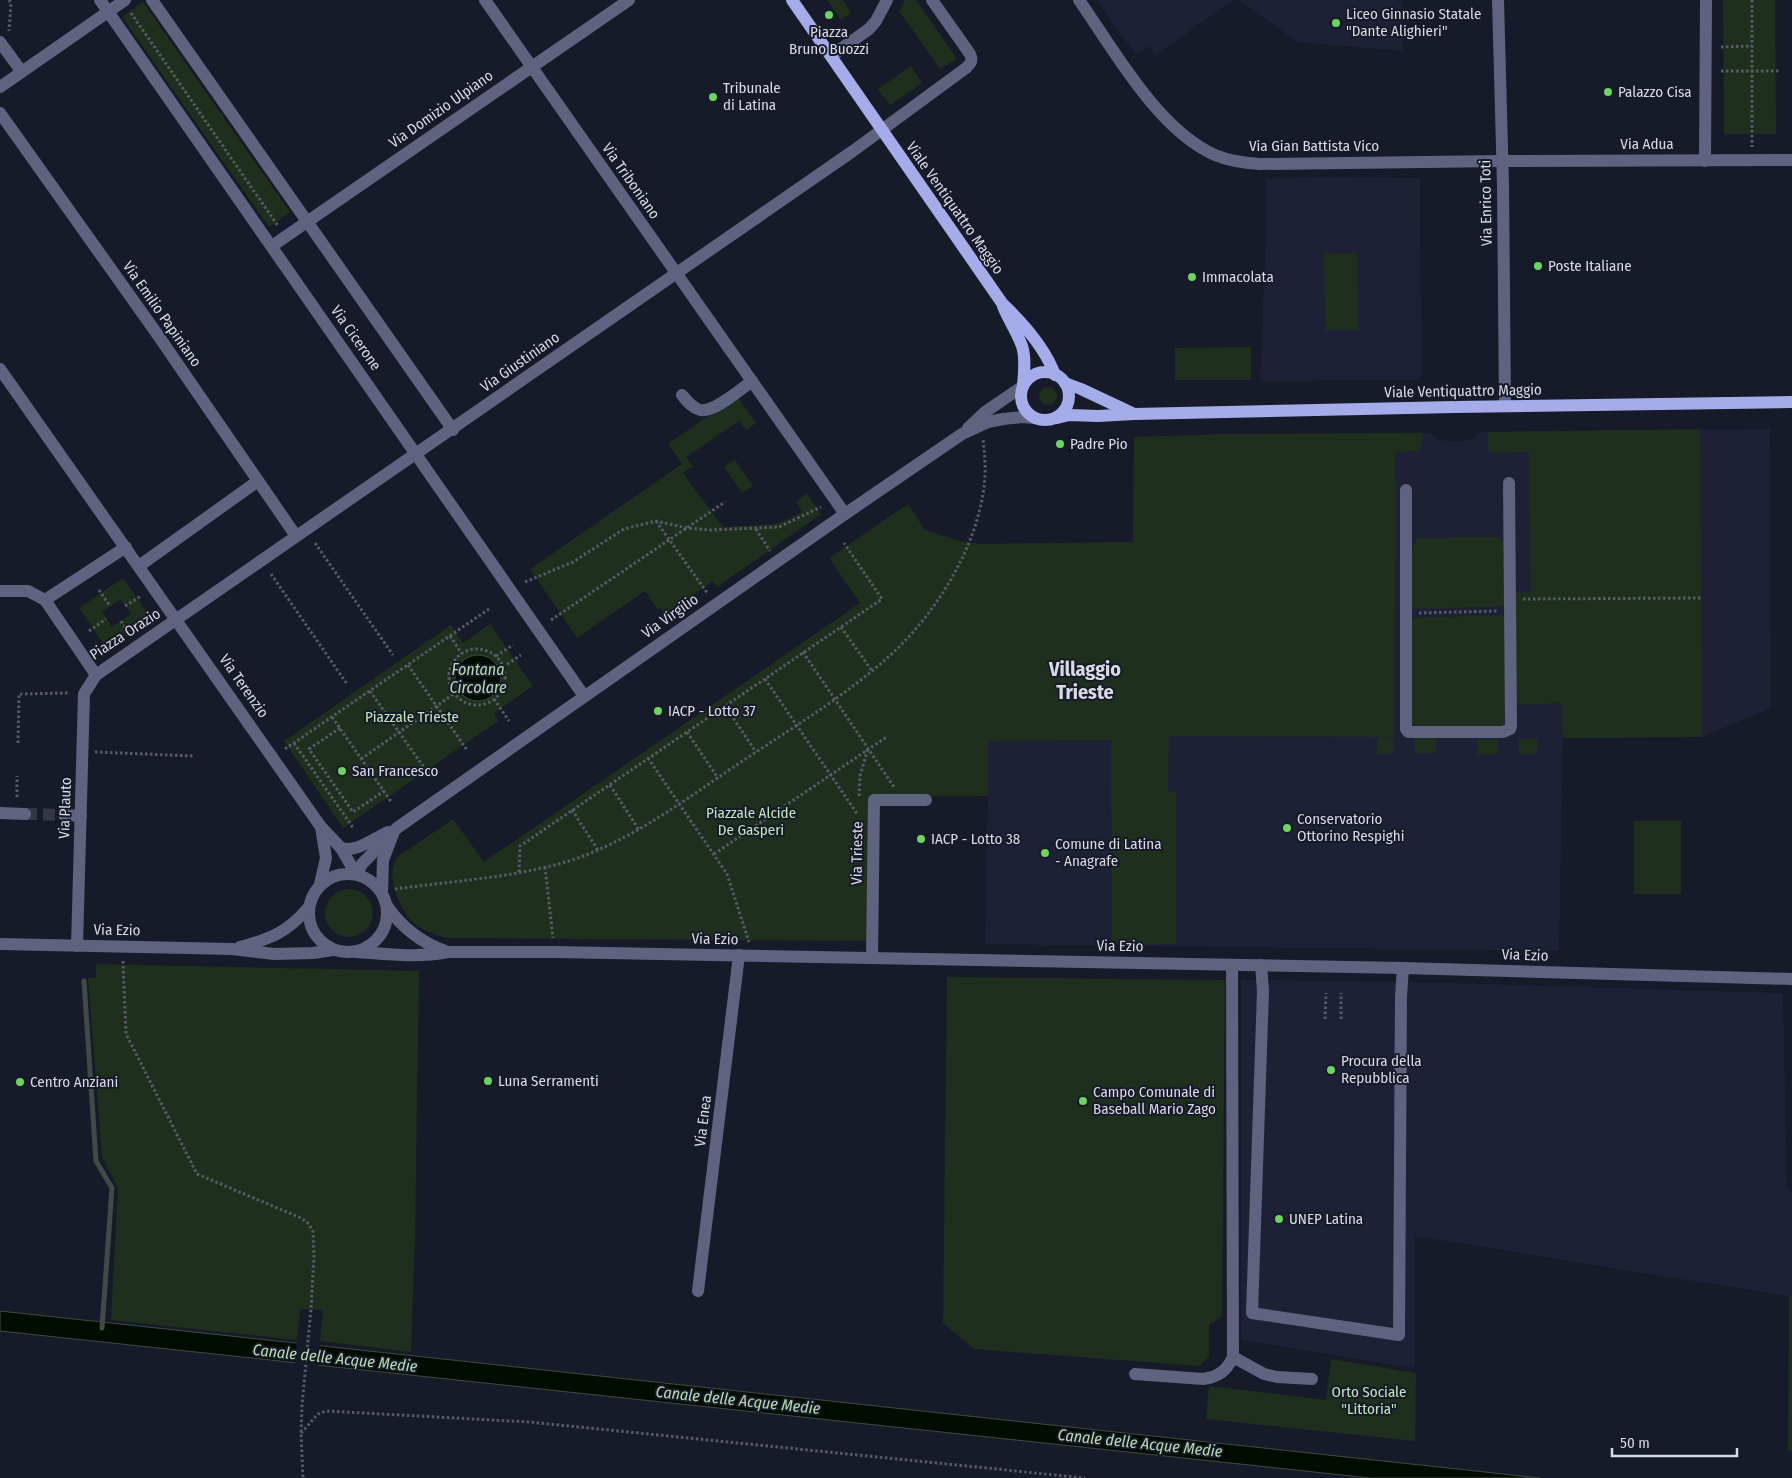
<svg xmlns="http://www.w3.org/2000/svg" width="1792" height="1478" viewBox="0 0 1792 1478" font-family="'Fira Sans Condensed',sans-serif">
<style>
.built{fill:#1e2136}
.green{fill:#1f2f1d;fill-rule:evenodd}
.water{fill:#010d01;stroke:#424a45}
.pier{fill:#171a28}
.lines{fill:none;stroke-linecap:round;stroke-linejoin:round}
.stream{stroke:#424a45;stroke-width:5}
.minor-tunnel{stroke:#343744;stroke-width:12;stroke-dasharray:12 6;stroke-linecap:butt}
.path{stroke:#585a67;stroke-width:3;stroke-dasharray:2.5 2.5;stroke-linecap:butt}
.minor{stroke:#5f6380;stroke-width:12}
.major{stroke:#a4ade9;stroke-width:12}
.poi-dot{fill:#6dd361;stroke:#171a28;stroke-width:2}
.labels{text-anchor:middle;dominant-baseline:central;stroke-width:4;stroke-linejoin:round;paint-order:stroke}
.poi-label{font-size:15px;fill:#d8dae4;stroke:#171a28;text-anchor:start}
.street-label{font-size:15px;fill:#d8dae4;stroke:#171a28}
.park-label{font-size:15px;fill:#c0e7bb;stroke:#171a28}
.water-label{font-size:16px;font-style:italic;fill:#b7ddb2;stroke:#171a28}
.district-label{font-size:20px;font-weight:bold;fill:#d8dae4;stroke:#171a28}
</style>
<rect width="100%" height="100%" fill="#171a28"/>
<g class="built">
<polygon points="1097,0 1234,0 1155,55 1149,46 1136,55"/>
<polygon points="1240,0 1402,0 1403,51 1298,42 1242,3"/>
<polygon points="1319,177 1420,178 1421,380 1260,381 1266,235 1266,179"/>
<polygon points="1770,429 1771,708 1702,737 1563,738 1559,951 985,944 988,796 988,742 980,544 1133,542 1134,437 1228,434 1430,433 1440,440 1456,442 1475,439 1480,432"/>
<polygon points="1241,980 1415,982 1783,993 1787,1188 1792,1194 1792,1297 1415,1236 1415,1368 1241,1340"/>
</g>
<g class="green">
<polygon points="829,0 843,0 851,13 841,20 828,1"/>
<polygon points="905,0 916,0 957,59 940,69 899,11"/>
<polygon points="1723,0 1775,0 1776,134 1724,134"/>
<polygon points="143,2 290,212 269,227 122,17"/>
<polygon points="911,66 922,83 890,105 878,89"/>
<polygon points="1357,253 1358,330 1325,330 1324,254"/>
<polygon points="1251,347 1251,380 1175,380 1175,348"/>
<circle cx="1048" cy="396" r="9"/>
<polygon points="737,396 756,423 746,430 739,421 686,457 693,466 683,473 723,527 777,524 802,512 796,502 807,494 821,514 717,587 713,581 665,615 661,608 658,610 645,591 577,638 530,569 682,464 668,444"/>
<polygon points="1700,429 1702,737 1563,738 1562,703 1516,705 1515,593 1531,592 1529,452 1489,453 1487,432"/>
<path d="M1423,433L1420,451L1395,452L1396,507L1394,737L1169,736L1168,792H1176V944H1112L1111,740L988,741V796L869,797L867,941L447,938C436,935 424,931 415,924C401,912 384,876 397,858C400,854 408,850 412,847C426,838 440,828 453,819L484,862L860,603L829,558L908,504L925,530L960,541L980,544L1133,542L1134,437L1228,434Z"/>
<polygon points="735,460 753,486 742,493 724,467"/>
<polygon points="1498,537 1507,545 1507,606 1411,609 1411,551 1418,538"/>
<path d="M123,578L151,618L107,649L79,608ZM121,599L131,614L112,627L102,612Z"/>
<polygon points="1506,615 1504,727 1410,727 1411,618"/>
<polygon points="490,624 533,686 494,713 498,721 343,828 284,741 451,625 463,643"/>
<rect x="1377" y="738" width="17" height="16"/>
<rect x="1415" y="738" width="21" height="15"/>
<rect x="1477" y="739" width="21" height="15"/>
<rect x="1519" y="739" width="18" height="15"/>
<rect x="1634" y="821" width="47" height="73"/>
<circle cx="349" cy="913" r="24"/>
<polygon points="96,964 419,971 415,1238 411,1352 320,1341 323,1310 300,1309 297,1340 111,1320 118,1188 102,1157 88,978 96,978"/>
<polygon points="947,977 1225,980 1222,1316 1209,1325 1209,1357 1199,1366 974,1349 943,1323"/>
<polygon points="1789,1297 1792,1297 1792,1451 1788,1451"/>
<polygon points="1331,1359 1416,1373 1415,1441 1206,1419 1209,1386 1326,1400"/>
</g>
<g class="water">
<circle cx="478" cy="678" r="23"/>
<polygon points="0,1311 1540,1478 1370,1478 0,1331"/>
</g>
<polygon class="pier" points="297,1340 320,1343 318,1368 295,1365"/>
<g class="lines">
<polyline class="stream" points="84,981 96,1161 112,1188 102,1328"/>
<polyline class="minor-tunnel" points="25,814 64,815"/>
<g class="path">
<polyline points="9,0 11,3 9,31"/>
<polyline points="1752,0 1752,147"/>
<polyline points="131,13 278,226"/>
<polyline points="1721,47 1752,46"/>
<polyline points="1721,71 1780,71"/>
<polyline points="656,521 708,594"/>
<polyline points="756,529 770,551"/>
<polyline points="315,543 393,655"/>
<polyline points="271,574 347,684"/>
<polyline points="525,582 573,562 624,529 656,521 687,528 710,530 779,527 821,507"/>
<polyline points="99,590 110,606"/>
<polyline points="1523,599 1702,598"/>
<polyline points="125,606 141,596"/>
<polyline points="1419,613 1498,611"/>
<polyline points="551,620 725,502"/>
<polyline points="121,621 130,635"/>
<polyline points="841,627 872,671"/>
<polyline points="89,631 106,619"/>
<polyline points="450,636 462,654"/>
<circle cx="477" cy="677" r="28"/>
<polyline points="803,652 894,787"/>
<polyline points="496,656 513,645"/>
<polyline points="408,665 467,750"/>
<polyline points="503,667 521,655"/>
<polyline points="765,679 858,815"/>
<polyline points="370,691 430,776"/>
<polyline points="494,699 509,721"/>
<polyline points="725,706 756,752"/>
<polyline points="332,717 392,803"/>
<polyline points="340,728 309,749 353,812 384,791"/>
<polyline points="687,732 718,778"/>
<polyline points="18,743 19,694 69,693"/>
<polyline points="294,743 354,829"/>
<polyline points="285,749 489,609"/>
<polyline points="95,752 194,756"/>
<polyline points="648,758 727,874 749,942"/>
<polyline points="361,759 455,693"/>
<polyline points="610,785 639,830"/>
<polyline points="859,796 860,776 868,748"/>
<polyline points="17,797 17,776"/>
<polyline points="572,810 598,850"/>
<polyline points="714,854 888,736"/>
<polyline points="545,867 553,938"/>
<polyline points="519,872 520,846 882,599 844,543"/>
<path d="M395,889C453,881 523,877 578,858C638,836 689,797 741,762C790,729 841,699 886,659C933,618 976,551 984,487C986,471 985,455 983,439"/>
<polyline points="123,961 126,1034 197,1174 301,1218 309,1224 313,1232 314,1256 311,1309 302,1406 301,1433 303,1478"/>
<polyline points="1325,1019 1326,993"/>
<polyline points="1341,1019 1341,993"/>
<polyline points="301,1433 318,1414 326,1411 529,1422 1085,1478"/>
</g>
<g class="minor">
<polyline points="100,0 584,696"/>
<polyline points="152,0 453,430"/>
<polyline points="485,0 845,514"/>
<path d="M1079,0C1114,50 1158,130 1215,155C1229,161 1244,163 1260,164L1502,161L1792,160"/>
<polyline points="1498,0 1503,185 1505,406"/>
<polyline points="0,42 22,72"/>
<polyline points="831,56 869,29 876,21 887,0"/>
<polyline points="0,87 125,0"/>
<polyline points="0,113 155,331 296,536"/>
<polyline points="1705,161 1706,0"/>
<polyline points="272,246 629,0"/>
<polyline points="0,369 321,827 341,848 356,874"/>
<path d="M682,395C687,401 692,408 700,410C714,413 741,389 752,381"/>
<polyline points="968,428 985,412 1023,386"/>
<polyline points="1406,490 1406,729 1408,732 1503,732 1510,729 1511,726 1509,483"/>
<path d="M126,547L45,600L96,675L853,151L966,68C971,63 973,61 970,54L932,0"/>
<polyline points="139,566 258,481"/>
<polyline points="0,591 28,591 45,600"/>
<polyline points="0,813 25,814"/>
<polyline points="64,815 81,816"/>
<path d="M341,848C357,853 374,838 388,832"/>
<circle cx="348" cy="913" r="39"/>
<polyline points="356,874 362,864 397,828 845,514 962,434 988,422 1003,419 1023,417 1034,418"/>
<polyline points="320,884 326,858 321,827"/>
<polyline points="382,893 383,860 393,834"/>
<path d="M387,906C402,928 420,942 445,951"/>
<polyline points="0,944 232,949 274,954 313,953 333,950"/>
<polyline points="77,946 84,694 96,675"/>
<path d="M240,947C270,939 288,932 308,908"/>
<path d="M356,952C386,954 418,958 448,952H555L1403,968L1792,979"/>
<polyline points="872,958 874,800 926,800"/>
<polyline points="1261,965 1263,991 1252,1313 1399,1335 1401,996 1403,968"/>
<polyline points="698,1291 739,955"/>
<polyline points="1233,1357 1264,1374 1277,1377 1312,1379"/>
<path d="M1135,1374L1203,1379C1219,1377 1227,1370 1233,1357L1232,965"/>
</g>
<g class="major">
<path d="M792,0L1002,303C1023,323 1045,347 1055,375"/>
<path d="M1003,306C1008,319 1017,332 1022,346C1026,358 1024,373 1023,386"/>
<circle cx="1045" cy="396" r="24"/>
<polyline points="1065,383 1081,389 1132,413"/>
<polyline points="1057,418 1069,415 1098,416 1134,414 1454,407 1792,402"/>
</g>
</g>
<g class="poi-dot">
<circle cx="829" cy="15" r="5"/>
<circle cx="1336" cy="23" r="5"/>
<circle cx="1608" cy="92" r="5"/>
<circle cx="713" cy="97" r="5"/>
<circle cx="1538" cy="266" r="5"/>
<circle cx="1192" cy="277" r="5"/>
<circle cx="1060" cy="444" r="5"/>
<circle cx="658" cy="711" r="5"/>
<circle cx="342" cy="771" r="5"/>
<circle cx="1287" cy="828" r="5"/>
<circle cx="921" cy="839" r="5"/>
<circle cx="1045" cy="853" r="5"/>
<circle cx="1331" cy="1070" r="5"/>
<circle cx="488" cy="1081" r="5"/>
<circle cx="20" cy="1082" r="5"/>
<circle cx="1083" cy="1101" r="5"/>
<circle cx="1279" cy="1219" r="5"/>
</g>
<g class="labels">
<g class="poi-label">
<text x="1346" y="14">Liceo Ginnasio Statale<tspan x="1346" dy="17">"Dante Alighieri"</tspan></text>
<text x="829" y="32" text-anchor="middle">Piazza<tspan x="829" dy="17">Bruno Buozzi</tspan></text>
<text x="723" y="88">Tribunale<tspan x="723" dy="17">di Latina</tspan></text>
<text x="1618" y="92">Palazzo Cisa</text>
<text x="1548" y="266">Poste Italiane</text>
<text x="1202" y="277">Immacolata</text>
<text x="1070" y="444">Padre Pio</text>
<text x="668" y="711">IACP - Lotto 37</text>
<text x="352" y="771">San Francesco</text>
<text x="1297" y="819">Conservatorio<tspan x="1297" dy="17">Ottorino Respighi</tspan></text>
<text x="931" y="839">IACP - Lotto 38</text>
<text x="1055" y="844">Comune di Latina<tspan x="1055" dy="17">- Anagrafe</tspan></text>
<text x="1341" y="1061">Procura della<tspan x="1341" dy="17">Repubblica</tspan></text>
<text x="498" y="1081">Luna Serramenti</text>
<text x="30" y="1082">Centro Anziani</text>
<text x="1093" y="1092">Campo Comunale di<tspan x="1093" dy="17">Baseball Mario Zago</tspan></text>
<text x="1289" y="1219">UNEP Latina</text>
</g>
<g class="street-label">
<text transform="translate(441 109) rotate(-35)">Via Domizio Ulpiano</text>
<text x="1647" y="144">Via Adua</text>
<text x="1314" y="146">Via Gian Battista Vico</text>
<text transform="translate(631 181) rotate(55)">Via Triboniano</text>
<text transform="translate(1486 203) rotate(-91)">Via Enrico Toti</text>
<text transform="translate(955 208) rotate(55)">Viale Ventiquattro Maggio</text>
<text transform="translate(162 314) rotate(55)">Via Emilio Papiniano</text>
<text transform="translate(356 338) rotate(55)">Via Cicerone</text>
<text transform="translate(520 362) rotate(-35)">Via Giustiniano</text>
<text transform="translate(1463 391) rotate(-1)">Viale Ventiquattro Maggio</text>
<text transform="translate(670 616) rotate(-35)">Via Virgilio</text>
<text transform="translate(125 634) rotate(-33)">Piazza Orazio</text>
<text transform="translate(244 686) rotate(55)">Via Terenzio</text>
<text transform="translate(65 808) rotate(-88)">Via Plauto</text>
<text transform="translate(857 853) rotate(-89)">Via Trieste</text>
<text transform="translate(117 930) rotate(1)">Via Ezio</text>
<text transform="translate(715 939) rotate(1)">Via Ezio</text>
<text transform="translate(1120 946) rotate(1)">Via Ezio</text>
<text transform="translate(1525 955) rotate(2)">Via Ezio</text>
<text transform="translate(703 1121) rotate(-83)">Via Enea</text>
</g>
<g class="park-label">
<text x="412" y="717">Piazzale Trieste</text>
<text x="751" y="813">Piazzale Alcide<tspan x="751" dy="17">De Gasperi</tspan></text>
<text x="1369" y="1392">Orto Sociale<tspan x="1369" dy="17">"Littoria"</tspan></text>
</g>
<g class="water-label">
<text x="478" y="669">Fontana<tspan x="478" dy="18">Circolare</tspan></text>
<text transform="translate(335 1358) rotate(6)">Canale delle Acque Medie</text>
<text transform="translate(738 1400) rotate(6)">Canale delle Acque Medie</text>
<text transform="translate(1140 1443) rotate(6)">Canale delle Acque Medie</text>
</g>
<g class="district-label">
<text x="1085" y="669">Villaggio<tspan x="1085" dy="23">Trieste</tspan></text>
</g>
</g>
<path d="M1612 1448v8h125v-8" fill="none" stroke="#d8dae4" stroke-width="2.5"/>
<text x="1620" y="1448" font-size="15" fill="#d8dae4" stroke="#171a28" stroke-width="4" paint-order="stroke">50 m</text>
</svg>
